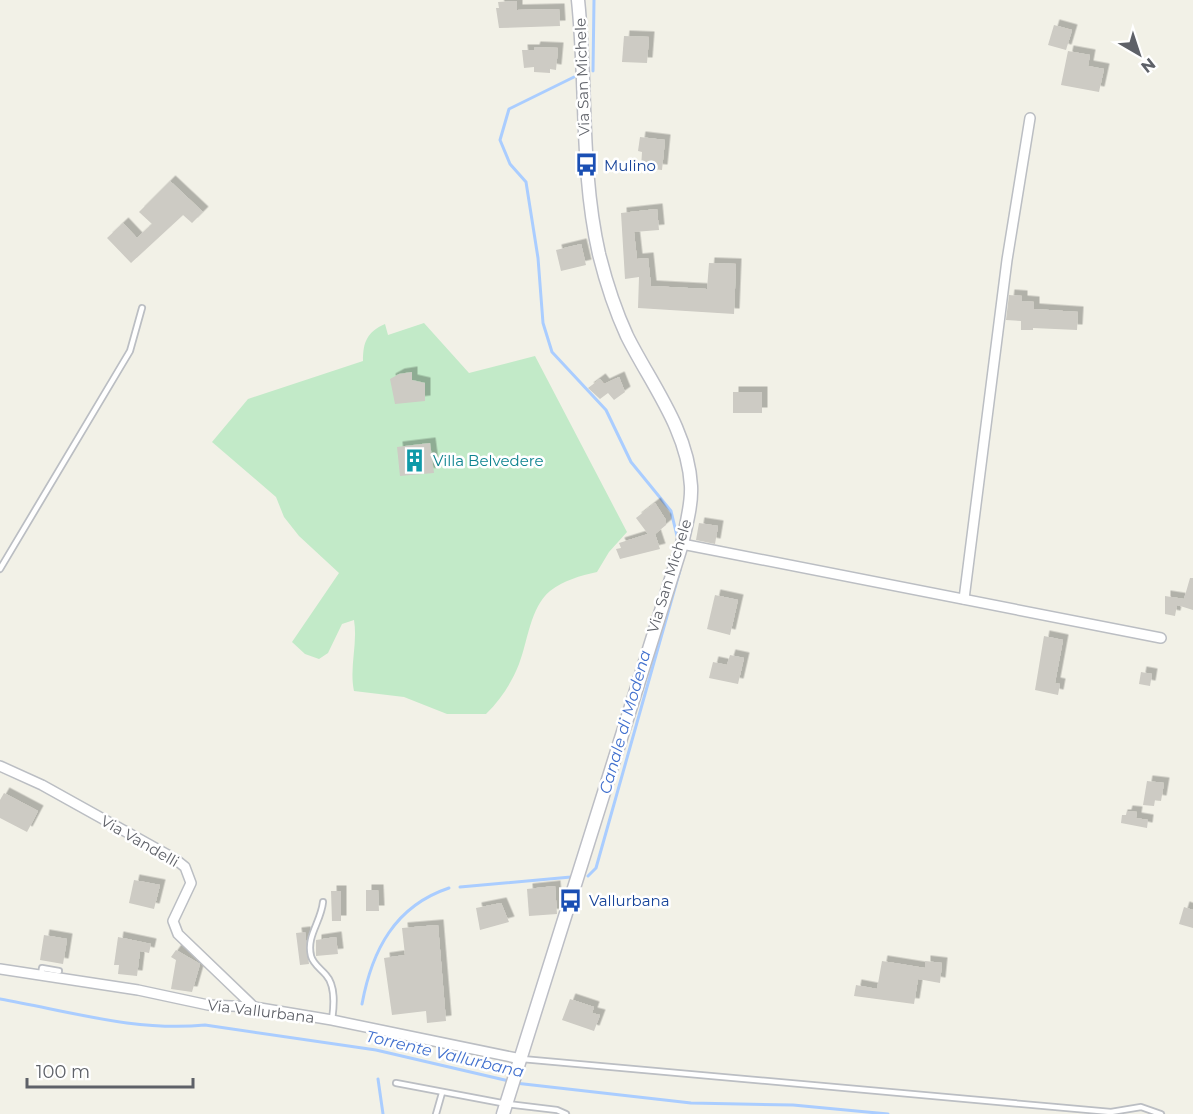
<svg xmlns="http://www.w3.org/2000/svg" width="1193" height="1114" viewBox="0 0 1193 1114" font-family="Montserrat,sans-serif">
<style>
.green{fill:#c2eac8}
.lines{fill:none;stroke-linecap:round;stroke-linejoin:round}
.stream{stroke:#aacdff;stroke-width:3}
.building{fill:#cdcbc4;filter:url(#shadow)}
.service-casing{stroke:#bbbec3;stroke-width:8}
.minor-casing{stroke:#bbbec3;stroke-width:12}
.secondary-casing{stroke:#bcbec5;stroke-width:15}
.service{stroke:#fff;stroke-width:4.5}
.minor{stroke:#fff;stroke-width:9}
.secondary{stroke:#fff;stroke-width:12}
.labels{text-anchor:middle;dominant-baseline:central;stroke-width:5;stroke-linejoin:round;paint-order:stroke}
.street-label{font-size:15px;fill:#5e6168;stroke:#fff}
.transit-label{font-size:15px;fill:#164399;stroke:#fff;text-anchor:start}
.culture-label{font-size:15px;fill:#0d838f;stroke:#fff;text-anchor:start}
.water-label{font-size:16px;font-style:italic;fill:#4170ce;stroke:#fff}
</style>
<defs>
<filter id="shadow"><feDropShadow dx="5.5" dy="-5.5" stdDeviation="0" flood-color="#0004"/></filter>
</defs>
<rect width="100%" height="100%" fill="#f2f1e7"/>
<path class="green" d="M424,323L469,373L535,356L627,532L609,552L597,572C580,576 564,580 550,591C530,608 528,641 519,664C511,684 501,699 486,714H447L404,697L354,691C349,667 358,644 354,620L342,624L328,653L319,659L305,654L292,642L339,573L299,536L284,517L276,497L212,442L248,399L363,361C363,342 367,332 385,324L388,335Z"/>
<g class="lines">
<g class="stream">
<polyline points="593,71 594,0"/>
<polyline points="574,77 509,109 500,140 510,164 526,182 538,258 543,323 552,352 606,410 631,462 671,511 677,536"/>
<polyline points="588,876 596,868 680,570"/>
<polyline points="460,887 571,877"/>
<path d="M0,999C68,1011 136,1032 205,1025L376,1050L509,1081"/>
<path d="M362,1004C372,950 395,906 449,888"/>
<polyline points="378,1079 383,1114"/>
<polyline points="515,1083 691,1103 793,1105 888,1114"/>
</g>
</g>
<g class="building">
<polygon points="517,1 517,10 559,9 560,26 499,28 496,8 499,8 498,2"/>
<polygon points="1054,25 1072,30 1066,50 1048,45"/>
<polygon points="624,36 649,37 647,63 622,62"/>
<polygon points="535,47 558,48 556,70 550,69 550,73 534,72 534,67 524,68 522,50 534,50"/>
<polygon points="1068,51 1090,55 1088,66 1104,69 1099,92 1061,85"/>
<polygon points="640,137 665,140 662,170 641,168 642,152 638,151"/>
<polygon points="170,181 203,212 192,223 183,215 131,263 107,238 123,223 137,238 152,224 139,212"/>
<polygon points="657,209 659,230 634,232 637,259 648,258 651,286 707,289 709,263 736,264 734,314 638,308 639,277 625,279 621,213"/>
<polygon points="581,244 586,265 561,271 556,250"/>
<polygon points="1009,295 1022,296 1022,301 1034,302 1034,309 1078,312 1077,330 1033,328 1033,330 1021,330 1021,321 1006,320"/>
<polygon points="412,372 412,380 425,383 425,401 395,404 390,379 399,374"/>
<polygon points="619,377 625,392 614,400 608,393 600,399 588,388 600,379 604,384"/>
<rect x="733" y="392" width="29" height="21"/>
<polygon points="430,443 434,473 400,476 397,447"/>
<polygon points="655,503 666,520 666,525 655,534 660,549 620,559 616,549 621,548 619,543 648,534 636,518"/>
<polygon points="699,523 718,526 715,544 696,540"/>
<polygon points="1190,578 1193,578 1193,610 1177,605 1175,616 1165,614 1165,596 1184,599"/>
<polygon points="715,595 738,600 730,635 707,629"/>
<polygon points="1044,636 1063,640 1055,683 1060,684 1058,695 1035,690"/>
<polygon points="730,655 744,658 738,684 709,678 713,662 727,665"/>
<polygon points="1141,672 1152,674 1150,686 1139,684"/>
<polygon points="1147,781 1164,783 1161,801 1155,800 1154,806 1143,805"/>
<polygon points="4,793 38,811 27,832 0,818 0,800"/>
<polygon points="1127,811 1137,812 1136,818 1148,820 1147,828 1121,823 1122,815 1126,815"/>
<polygon points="134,880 160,885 154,909 129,903"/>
<polygon points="555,886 557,914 529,916 527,889"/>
<polygon points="366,890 378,890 379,911 366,911"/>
<polygon points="331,891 341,891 341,921 332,921"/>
<polygon points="501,903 509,922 480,930 476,908"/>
<polygon points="1184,907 1193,910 1193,928 1179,924"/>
<polygon points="438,925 446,1021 427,1023 426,1011 392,1015 384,958 405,955 402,928"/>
<polygon points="305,932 309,964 300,965 296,933"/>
<polygon points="44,935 67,939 63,964 40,960"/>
<polygon points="118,937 151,944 149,953 140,951 137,976 118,974 119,965 114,965"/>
<polygon points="336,937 338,954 316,956 316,940"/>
<polygon points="176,950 200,964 192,992 171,989 176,960 171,957"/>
<polygon points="882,961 925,968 925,961 942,963 940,983 918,979 914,1004 854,996 856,985 877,989"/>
<polygon points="570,999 594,1007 592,1013 600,1015 594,1031 562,1020"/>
</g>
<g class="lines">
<defs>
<g id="service">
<polyline points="0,569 130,351 142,308"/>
<path d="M323,902C321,922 306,936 311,956C313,964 321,969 326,975C336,986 334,1006 332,1020"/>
<polyline points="41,975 42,968 59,971"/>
<polyline points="522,1059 1111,1112 1141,1107 1161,1114"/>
<polyline points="396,1083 507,1104 557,1110 566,1114"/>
<polyline points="436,1114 442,1093"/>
</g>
<g id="minor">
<polyline points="682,544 1161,638"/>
<polyline points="964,599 1007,260 1030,118"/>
<polyline points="0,766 42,785 175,859 185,867 191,883 173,921 178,934 254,1007"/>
<polyline points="0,969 138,990 208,1005 254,1007 332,1020 521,1059"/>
</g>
<path id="secondary" d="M503,1114L682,544C686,525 692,505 691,486C688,430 651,384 627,336C615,310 606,282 599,254C580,170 587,85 578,0"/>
</defs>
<use href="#service" class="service-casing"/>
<use href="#minor" class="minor-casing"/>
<use href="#secondary" class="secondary-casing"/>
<use href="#service" class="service"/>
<use href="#minor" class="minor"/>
<use href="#secondary" class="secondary"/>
</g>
<defs>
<symbol id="bus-bare" viewBox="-9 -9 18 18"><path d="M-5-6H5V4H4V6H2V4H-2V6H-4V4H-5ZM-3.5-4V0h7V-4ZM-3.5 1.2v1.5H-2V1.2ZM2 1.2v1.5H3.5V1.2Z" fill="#1a4fb4" stroke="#fff" stroke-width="2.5" paint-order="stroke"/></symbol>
<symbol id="building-bare" viewBox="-9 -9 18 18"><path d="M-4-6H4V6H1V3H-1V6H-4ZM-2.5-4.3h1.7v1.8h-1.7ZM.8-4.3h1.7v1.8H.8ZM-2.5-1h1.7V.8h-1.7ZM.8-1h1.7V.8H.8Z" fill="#0f9aa8" stroke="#fff" stroke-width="2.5" paint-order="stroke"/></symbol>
</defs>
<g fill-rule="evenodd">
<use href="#bus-bare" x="570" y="148" width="33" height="33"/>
<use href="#building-bare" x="398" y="444" width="33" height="33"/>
<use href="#bus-bare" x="554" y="884" width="33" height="33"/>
</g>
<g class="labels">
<g class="street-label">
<text transform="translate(582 77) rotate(-92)">Via San Michele</text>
<text transform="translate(669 576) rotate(-73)">Via San Michele</text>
<text transform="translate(140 841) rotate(30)">Via Vandelli</text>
<text transform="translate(261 1011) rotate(7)">Via Vallurbana</text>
</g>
<g class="transit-label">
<text x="604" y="165">Mulino</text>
<text x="589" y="900">Vallurbana</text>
</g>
<g class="culture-label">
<text x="433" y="460">Villa Belvedere</text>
</g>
<g class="water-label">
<text transform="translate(625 722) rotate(-74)">Canale di Modena</text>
<text transform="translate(445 1054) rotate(13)">Torrente Vallurbana</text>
</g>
</g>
<g transform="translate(1139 54) rotate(141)" stroke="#ffffff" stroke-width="4.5" paint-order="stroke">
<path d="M0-4.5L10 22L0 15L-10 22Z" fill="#5e6168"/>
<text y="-9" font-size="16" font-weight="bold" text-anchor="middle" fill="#5e6168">N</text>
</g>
<path d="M27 1078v9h166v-9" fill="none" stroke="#5e6168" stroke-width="3"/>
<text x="36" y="1078" font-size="18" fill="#5e6168" stroke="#ffffff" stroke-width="4.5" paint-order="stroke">100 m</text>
</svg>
